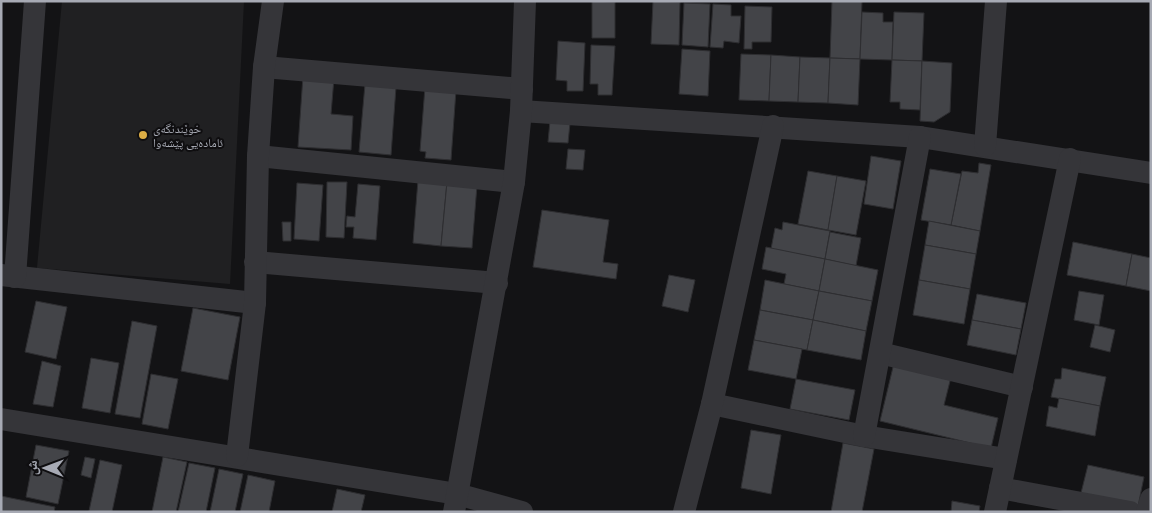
<svg xmlns="http://www.w3.org/2000/svg" width="1152" height="513" viewBox="0 0 1152 513" font-family="'Titillium Web','Noto Naskh Arabic',sans-serif">
<style>
.built{fill:#202022}
.building{fill:#434448;stroke:#2e2e31}
.lines{fill:none;stroke-linecap:round;stroke-linejoin:round}
.street{stroke:#353539;stroke-width:22}
.poi-dot{fill:#dcad45;stroke:#0f0e10;stroke-width:2}
.labels{text-anchor:middle;dominant-baseline:central;stroke-width:4;stroke-linejoin:round;paint-order:stroke}
.poi-label{font-size:12px;fill:#a7aab4;stroke:#0f0e10;text-anchor:start}
</style>
<rect width="100%" height="100%" fill="#131315"/>
<polygon class="built" points="62,1 244,1 230,284 37,268"/>
<g class="building">
<polygon points="592,1 615,2 615,38 592,38"/>
<polygon points="653,1 680,2 679,45 651,44"/>
<polygon points="832,1 862,1 860,59 830,58"/>
<polygon points="684,3 710,4 708,47 682,45"/>
<polygon points="713,4 731,5 731,16 741,16 739,43 724,41 723,48 710,47"/>
<polygon points="745,6 772,7 771,42 752,42 752,49 744,49"/>
<polygon points="862,12 883,13 883,22 893,22 892,60 860,59"/>
<polygon points="894,12 924,13 922,61 892,60"/>
<polygon points="558,41 585,43 583,91 567,91 567,81 556,80"/>
<polygon points="591,45 615,46 612,95 598,95 598,84 590,84"/>
<polygon points="682,49 710,51 708,96 679,94"/>
<polygon points="741,54 771,55 769,101 739,100"/>
<polygon points="771,55 800,57 798,102 769,101"/>
<polygon points="800,57 830,58 828,103 798,102"/>
<polygon points="830,58 860,59 858,105 828,103"/>
<polygon points="892,60 922,61 920,110 900,109 900,102 890,102"/>
<polygon points="922,61 952,63 950,112 934,122 920,121"/>
<polygon points="303,76 334,78 331,114 353,116 351,150 298,147"/>
<polygon points="365,84 396,87 391,155 359,152"/>
<polygon points="425,87 456,90 451,160 425,158 426,152 420,151"/>
<polygon points="550,121 570,123 568,143 548,142"/>
<polygon points="568,149 585,150 583,170 566,169"/>
<polygon points="871,156 901,161 893,209 864,204"/>
<polygon points="979,163 991,165 980,231 951,225 962,171 978,173"/>
<polygon points="930,169 961,174 951,225 921,220"/>
<polygon points="808,171 837,176 828,230 798,224"/>
<polygon points="837,176 866,181 856,235 828,230"/>
<polygon points="418,180 447,182 441,246 413,243"/>
<polygon points="327,182 347,182 344,238 326,237"/>
<polygon points="447,182 477,185 472,248 441,246"/>
<polygon points="297,183 323,185 319,241 294,239"/>
<polygon points="358,184 380,186 376,240 353,238 354,227 346,227 347,216 355,217"/>
<polygon points="542,210 609,220 603,262 618,264 616,279 533,267"/>
<polygon points="929,221 980,231 976,254 925,245"/>
<polygon points="282,222 291,222 291,241 283,241"/>
<polygon points="783,222 830,231 825,259 771,249 775,228 782,230"/>
<polygon points="830,232 861,238 856,266 825,259"/>
<polygon points="1073,242 1132,254 1126,286 1067,275"/>
<polygon points="925,245 976,254 970,289 919,280"/>
<polygon points="766,247 825,259 819,291 784,284 786,274 762,269"/>
<polygon points="1132,254 1151,258 1151,291 1126,286"/>
<polygon points="825,259 878,270 872,301 819,291"/>
<polygon points="669,275 695,280 688,312 662,306"/>
<polygon points="765,280 819,291 813,320 760,310"/>
<polygon points="919,280 970,289 964,324 913,315"/>
<polygon points="819,291 872,301 866,331 813,320"/>
<polygon points="1079,291 1104,295 1099,325 1074,320"/>
<polygon points="977,294 1026,303 1021,329 972,320"/>
<polygon points="36,301 67,307 56,359 25,352"/>
<polygon points="193,308 240,317 228,380 181,371"/>
<polygon points="760,310 813,320 807,350 754,340"/>
<polygon points="813,320 866,331 861,360 807,350"/>
<polygon points="972,320 1021,329 1016,355 967,345"/>
<polygon points="132,321 157,326 140,418 115,414"/>
<polygon points="1095,325 1115,330 1110,352 1090,347"/>
<polygon points="754,340 802,349 796,379 748,370"/>
<polygon points="91,358 119,363 110,413 82,408"/>
<polygon points="42,361 61,366 53,407 33,404"/>
<polygon points="894,363 951,377 944,405 998,418 991,448 880,421"/>
<polygon points="1062,368 1106,377 1100,406 1051,397 1055,379 1061,379"/>
<polygon points="151,374 178,379 168,429 142,424"/>
<polygon points="796,379 855,390 849,420 790,409"/>
<polygon points="1059,398 1100,406 1095,436 1046,426 1049,406 1057,408"/>
<polygon points="751,430 781,435 771,494 741,488"/>
<polygon points="843,443 874,449 862,512 831,512"/>
<polygon points="36,445 69,451 58,504 26,497"/>
<polygon points="85,457 95,459 91,478 81,475"/>
<polygon points="163,457 187,462 176,512 152,512"/>
<polygon points="100,460 122,465 112,512 89,511"/>
<polygon points="189,463 215,468 206,512 178,512"/>
<polygon points="1088,465 1144,477 1138,506 1081,493"/>
<polygon points="219,469 243,474 235,512 210,512"/>
<polygon points="248,475 275,481 269,512 240,512"/>
<polygon points="337,489 365,495 361,512 332,512"/>
<polygon points="1,496 55,507 54,512 1,512"/>
<polygon points="952,501 980,506 979,512 951,512"/>
</g>
<g class="lines">
<g class="street">
<polyline points="264,67 522,89"/>
<polyline points="521,111 920,137 1151,173"/>
<polyline points="985,146 996,1"/>
<polyline points="258,156 514,182"/>
<polyline points="255,262 497,283"/>
<polyline points="1,275 255,303"/>
<polyline points="15,277 35,1"/>
<polyline points="880,353 1022,387"/>
<polyline points="712,404 864,436 1006,459"/>
<polyline points="1,419 457,494 522,512"/>
<polyline points="864,436 920,137"/>
<polyline points="237,456 255,303 258,156 264,67 273,1"/>
<polyline points="1000,488 1130,512"/>
<polyline points="454,512 514,182 521,111 525,1"/>
<polyline points="684,512 712,404 773,126"/>
<polyline points="995,512 1070,159"/>
<polyline points="1147,512 1151,499"/>
</g>
</g>
<circle class="poi-dot" cx="143" cy="135" r="5"/>
<g class="labels">
<g class="poi-label">
<text x="153" y="128">خوێندنگەی<tspan x="153" dy="14">ئامادەیی پێشەوا</tspan></text>
</g>
</g>
<rect width="1152" height="513" fill="none" stroke="#a7aab4" stroke-width="5"/>
<g transform="translate(45 468) rotate(271)" stroke="#0f0e10" stroke-width="4" paint-order="stroke">
<path d="M0-4L9 19L0 12L-9 19Z" fill="#a7aab4"/>
<text y="-8" font-size="14" font-weight="bold" text-anchor="middle" fill="#a7aab4">ش</text>
</g>
</svg>
